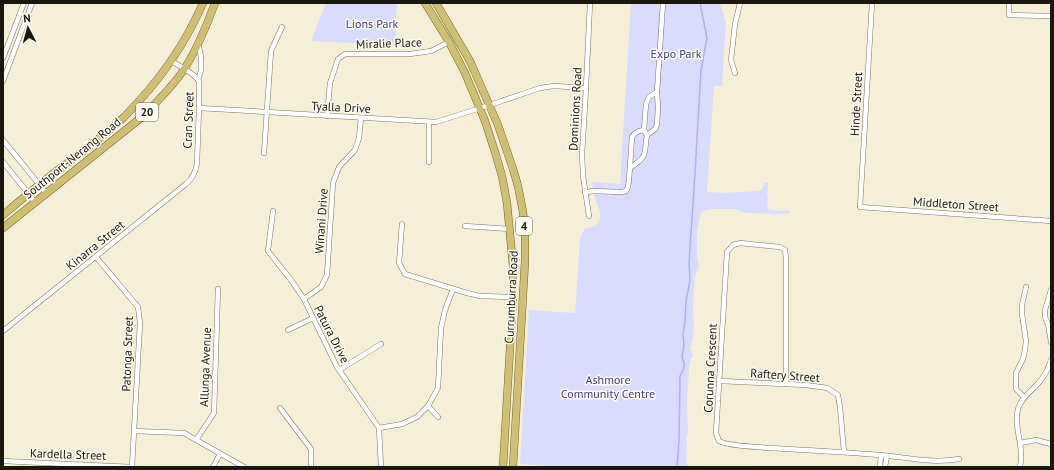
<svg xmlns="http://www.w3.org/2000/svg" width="1054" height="470" viewBox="0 0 1054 470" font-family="'PT Sans',sans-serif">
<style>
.green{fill:#d9dcfe}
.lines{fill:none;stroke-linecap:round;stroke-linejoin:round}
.stream{stroke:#acb0fa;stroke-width:1.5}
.minor-casing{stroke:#7a745f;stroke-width:5.5}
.primary-casing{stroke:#7a6715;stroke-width:8}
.minor{stroke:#fff;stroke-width:4.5}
.primary{stroke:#cfbe75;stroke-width:7}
.labels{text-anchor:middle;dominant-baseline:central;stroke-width:3;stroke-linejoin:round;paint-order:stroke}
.shield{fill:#fffcf2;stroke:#5d5b52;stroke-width:1}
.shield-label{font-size:11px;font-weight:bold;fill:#18160d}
.park-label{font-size:12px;fill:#413c91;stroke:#fffcf2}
.street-label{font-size:12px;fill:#18160d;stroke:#fffcf2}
</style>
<rect width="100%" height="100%" fill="#f5efd7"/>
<g class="green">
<polygon points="326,3 397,3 395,45 311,41"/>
<path d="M631,3H720L726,23L722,86H714L707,192L724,193L760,191L763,187L764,183H768L767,196H768L767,208L770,210L790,211V213L783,214L746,213L735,209H709L701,212L697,230V256L699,266L695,276L693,310L694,324L693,339L690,348L693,355L691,359L689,366L687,402L688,433L686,438L687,445L686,463L690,467H566L520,464L529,310L575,313L580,239L585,228C594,228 602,223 600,213C600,209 597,205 596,201C594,195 593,188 592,182L620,184Z"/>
</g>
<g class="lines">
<polyline class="stream" points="677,467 679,441 680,376 684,368 684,363 682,357 684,345 683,333 685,322 686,301 690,280 689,263 695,173 701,70 707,38 700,3"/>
<defs>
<g id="minor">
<polyline points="872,3 860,207 1051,221"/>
<polyline points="1009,3 1009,15 1051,16"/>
<path d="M198,44C202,55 203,69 198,79"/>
<polyline points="3,58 24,3"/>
<polyline points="735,73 731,60 735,24 740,3"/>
<polyline points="3,81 32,3"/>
<polyline points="657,92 649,97 646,104 644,130 647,135 655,129 657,125 658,107 657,92 663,3"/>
<polyline points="199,108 436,122 490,105 540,88 554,86 586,88"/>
<polyline points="327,116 330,83 338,59 345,54 410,54 431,51 449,42"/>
<polyline points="3,140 46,193"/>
<polyline points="264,153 271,51 282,27"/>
<polyline points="3,162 35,202"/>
<polyline points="429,162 429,122"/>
<path d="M630,168C650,154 643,155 647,135"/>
<path d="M585,193L592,191L622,192L626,191L628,187L629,180L632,137C635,132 638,131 644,130"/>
<polyline points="273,211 268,251 291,280 304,299 337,367 379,428 381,467"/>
<polyline points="589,216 583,176 582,154 586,88 590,3"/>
<polyline points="402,224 399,263 405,274 467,293 480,296 513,297"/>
<polyline points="465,226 510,229"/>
<polyline points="96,257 138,307 140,323 132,467"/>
<polyline points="1051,290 1045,310 1045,317 1048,324 1051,342"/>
<polyline points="304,299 321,287 327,275 333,183 339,167 355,150 359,138 361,118"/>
<polyline points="288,330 313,318"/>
<path d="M3,331L186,184C193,178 196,172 197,163L199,108V81C194,73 180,66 171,61"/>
<polyline points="339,370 381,344"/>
<polyline points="720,381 806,385 827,388 838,395 840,407 844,452"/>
<path d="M786,384V258L785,250L780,247L740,243L733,245L727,252L716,433L719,441C726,446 760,447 770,448C807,450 843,452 880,455C906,457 932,464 959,459"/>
<polyline points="1024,397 1016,389 1016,373 1023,359 1025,350 1026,341 1022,314 1022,305 1026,287"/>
<polyline points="428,406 438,417"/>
<polyline points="280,408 311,449 311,467"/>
<polyline points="379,428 402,424 417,417 428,406 438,388 441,328 445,310 453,289"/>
<polyline points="134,431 184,433 244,467"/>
<polyline points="196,440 214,413 218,289"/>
<polyline points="1020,443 1036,440 1051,444"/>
<polyline points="3,461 132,467"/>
<polyline points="213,467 220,454"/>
<polyline points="880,467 881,455"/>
<polyline points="885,467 887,456"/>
<path d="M1020,467C1025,447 1013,428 1018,409C1022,395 1036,389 1043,377C1047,372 1049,366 1051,360"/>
</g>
<g id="primary">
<polyline points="425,3 449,42 465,73 485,121 495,152 502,176 507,203 513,266 513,297 503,467"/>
<polyline points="436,3 470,61 498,125 513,169 518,186 523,212 525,232 525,261 513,467"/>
<path d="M3,215C23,198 42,182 62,167C83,151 105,135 124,117C158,83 184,47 203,3"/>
<path d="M3,228L142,117C156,103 175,84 185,68C198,47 207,25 215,3"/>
</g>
</defs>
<use href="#minor" class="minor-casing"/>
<use href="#primary" class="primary-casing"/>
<use href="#minor" class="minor"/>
<use href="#primary" class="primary"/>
</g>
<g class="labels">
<g class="shield">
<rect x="136" y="103" width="22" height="18" rx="3"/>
<rect x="516" y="217" width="16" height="18" rx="3"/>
</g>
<g class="shield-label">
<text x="147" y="112">20</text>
<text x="524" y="226">4</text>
</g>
<g class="park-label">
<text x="372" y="23">Lions Park</text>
<text x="676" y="53">Expo Park</text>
<text x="608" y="379">Ashmore<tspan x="608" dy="14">Community Centre</tspan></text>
</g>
<g class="street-label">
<text transform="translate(389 43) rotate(-2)">Miralie Place</text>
<text transform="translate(856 104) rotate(-87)">Hinde Street</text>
<text transform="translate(341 107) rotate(3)">Tyalla Drive</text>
<text transform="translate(575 109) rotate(-87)">Dominions Road</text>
<text transform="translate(188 120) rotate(-88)">Cran Street</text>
<text transform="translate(72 158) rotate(-39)">Southport-Nerang Road</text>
<text transform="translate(956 204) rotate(4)">Middleton Street</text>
<text transform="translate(321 221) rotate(-86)">Winani Drive</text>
<text transform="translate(95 245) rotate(-39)">Kinarra Street</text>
<text transform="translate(511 297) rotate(-87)">Currumburra Road</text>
<text transform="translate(332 334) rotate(63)">Patura Drive</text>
<text transform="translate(127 354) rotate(-88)">Patonga Street</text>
<text transform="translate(205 367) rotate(-88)">Allunga Avenue</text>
<text transform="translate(710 368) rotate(-87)">Corunna Crescent</text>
<text transform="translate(785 375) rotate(4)">Raftery Street</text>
<text transform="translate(68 454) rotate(2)">Kardella Street</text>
</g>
</g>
<rect width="1054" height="470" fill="none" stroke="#18160d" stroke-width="8"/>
<g transform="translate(28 28) rotate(354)" stroke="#fffcf2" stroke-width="3" paint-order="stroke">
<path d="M0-3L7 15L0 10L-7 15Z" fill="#18160d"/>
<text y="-6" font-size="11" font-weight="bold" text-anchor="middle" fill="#18160d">N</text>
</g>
</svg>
